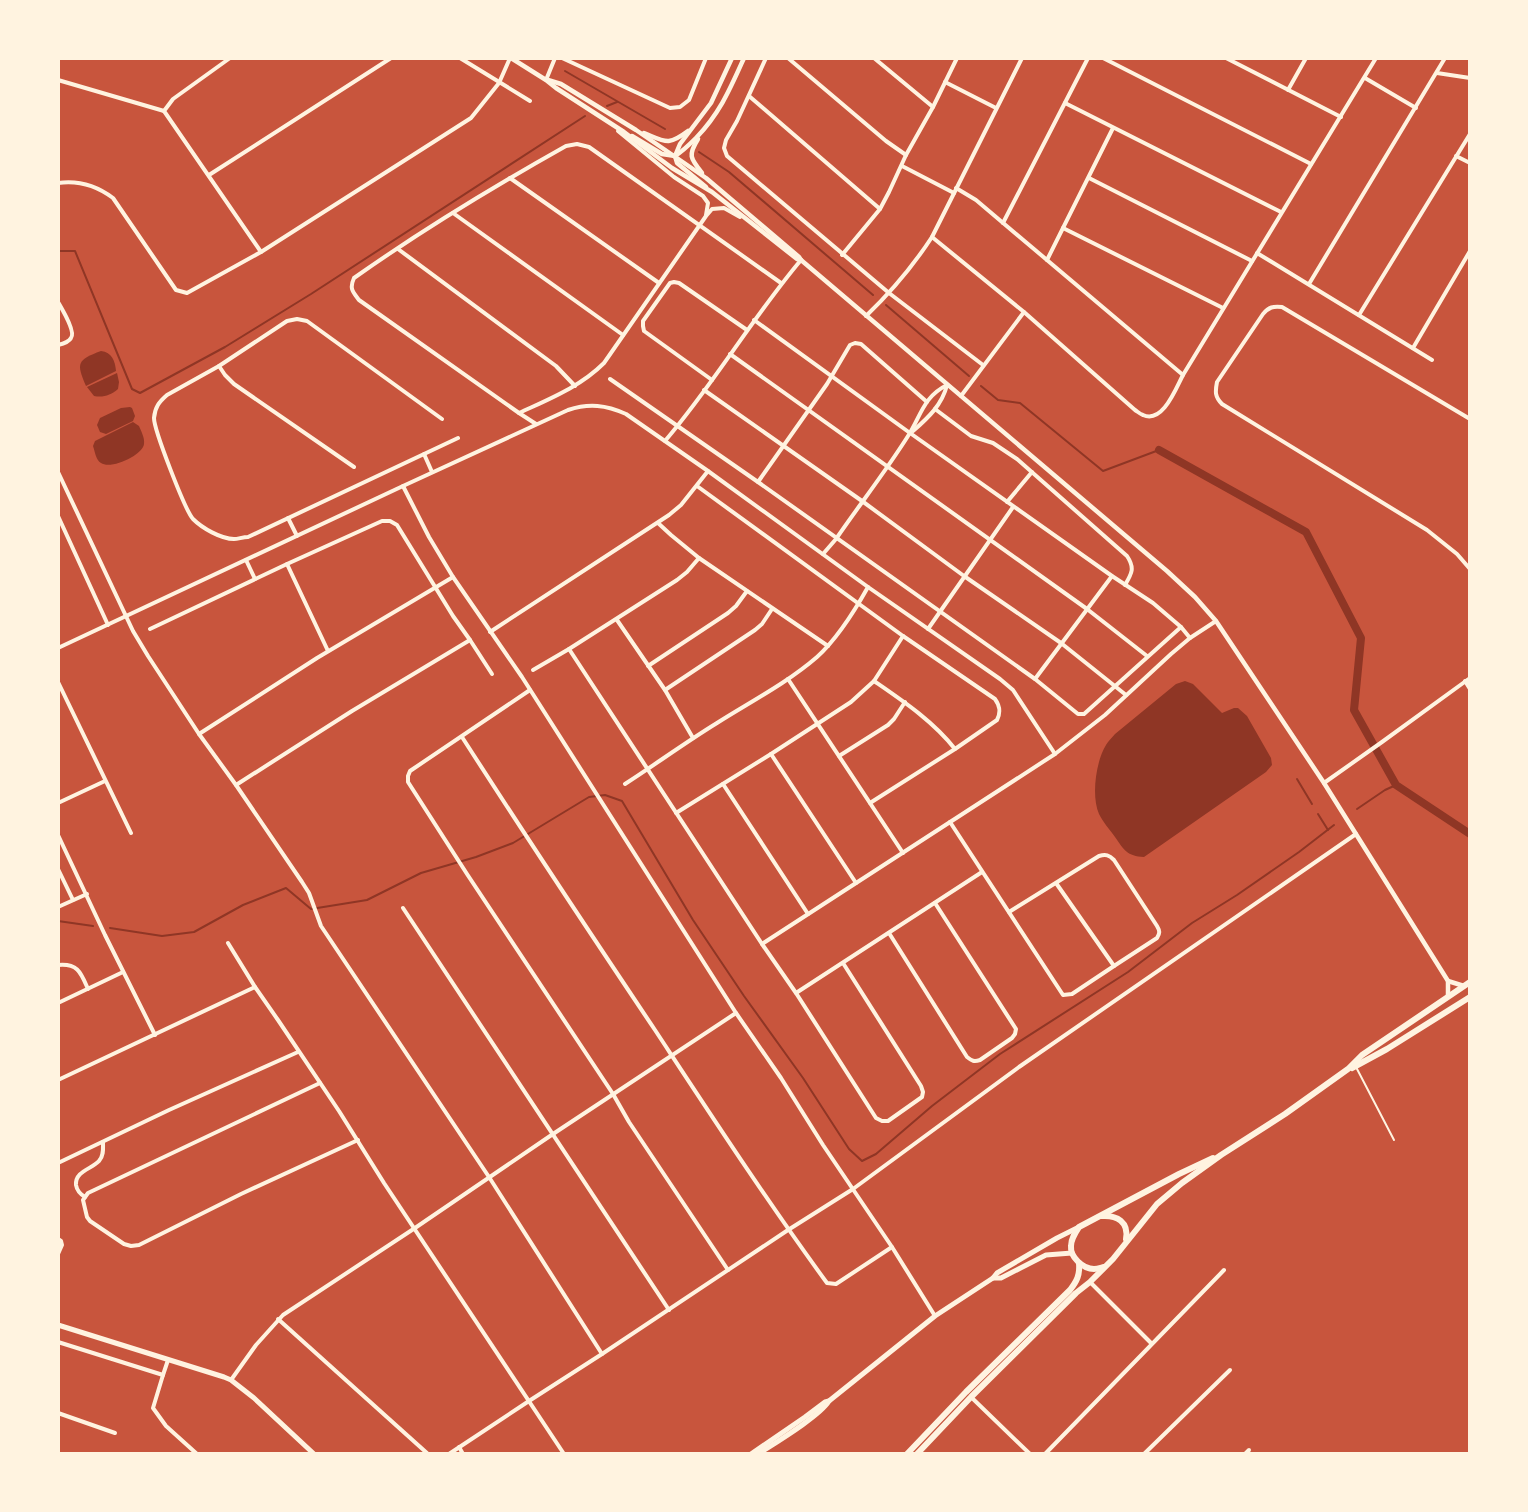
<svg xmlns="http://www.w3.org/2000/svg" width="1528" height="1512" viewBox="0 0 1528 1512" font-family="Mulish,sans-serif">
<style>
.water{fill:#8f3625}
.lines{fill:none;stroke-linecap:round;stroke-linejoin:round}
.stream{stroke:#8f3625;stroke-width:2}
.canal{stroke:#8f3625;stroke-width:8}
.service{stroke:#fff3e0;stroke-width:2}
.minor{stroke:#fff3e0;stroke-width:4}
.tertiary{stroke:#fff3e0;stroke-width:4.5}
.secondary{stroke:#fff3e0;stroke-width:5}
.primary{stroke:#fff3e0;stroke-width:6}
</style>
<rect width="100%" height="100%" fill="#c8553d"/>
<g class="water">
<path d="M101,351C112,352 115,361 116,371L86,386C76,363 77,360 101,351Z"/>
<path d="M117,373L119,382L118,389C111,395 103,398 94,396L87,387Z"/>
<polygon points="130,407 132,408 135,416 133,421 106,434 100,432 97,425 100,418 121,408"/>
<path d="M133,422L139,426C141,431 145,438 144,444C143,455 111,470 101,463C96,460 95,452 93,446L95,441Z"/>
<path d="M1185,681L1193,684L1222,713L1234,708H1238L1247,716L1271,758L1272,765L1266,772L1144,857C1127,856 1124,850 1115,837C1110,830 1103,822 1099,814C1091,796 1096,761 1106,745C1108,741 1112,738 1115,734L1176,684Z"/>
</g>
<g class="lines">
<g class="stream">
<polyline points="565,71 665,129"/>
<polyline points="607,106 617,102"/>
<polyline points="699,152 729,172 873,295"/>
<polyline points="58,251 75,251 132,389 140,393 225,347 311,294 585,116"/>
<polyline points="886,305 969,376"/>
<polyline points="981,386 998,400 1020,403 1103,471 1159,450"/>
<polyline points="1297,779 1312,804"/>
<polyline points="1357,809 1385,790 1396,785"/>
<polyline points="1318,814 1328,830"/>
<polyline points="58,921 93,926"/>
<polyline points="110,928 162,936 194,932 243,905 286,888 311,909 367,900 421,873 476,857 513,843 589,797 605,795 622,801 693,920 744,996 803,1078 849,1149 862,1161 876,1154 932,1106 1000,1054 1128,972 1192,923 1237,895 1299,852 1334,825"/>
</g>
<polyline class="canal" points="1159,450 1306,532 1361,638 1354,710 1396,785 1470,834"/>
<polyline class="service" points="1356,1067 1394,1140"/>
<g class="minor">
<polyline points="230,58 173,99 164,111 261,252"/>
<polyline points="460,58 530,101"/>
<polyline points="562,58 670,108 680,107 689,100 706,58"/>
<polyline points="766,58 737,121 726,140 724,148 727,156 889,293 983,365"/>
<polyline points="788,58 886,141 906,155"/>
<polyline points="874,58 933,107"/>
<polyline points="1103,58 1311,164"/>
<polyline points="1226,58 1341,117"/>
<polyline points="1437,73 1470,78"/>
<polyline points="1365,78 1416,108"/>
<polyline points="58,80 164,111"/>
<polyline points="546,80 555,58"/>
<polyline points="945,82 996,108"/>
<polyline points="1288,90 1306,58"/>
<polyline points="749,96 880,209"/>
<polyline points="1065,103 1281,212"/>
<polyline points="618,131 674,177 703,196 708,203 706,215"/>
<polyline points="1456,156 1470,163"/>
<polyline points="902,166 954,193"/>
<polyline points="209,175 391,58"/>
<polyline points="510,178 659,283"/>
<polyline points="1089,178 1252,261"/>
<path d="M58,183C79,180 97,186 113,198L176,290L187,293L261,252L471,118L499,83L510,58"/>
<polyline points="956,188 976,200 1183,375"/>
<polyline points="453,213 623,335"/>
<polyline points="1003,223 1088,58"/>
<polyline points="1063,228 1223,308"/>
<path d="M932,237L1024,312L1135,410C1138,412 1140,414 1143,415C1163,424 1176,388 1183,375L1376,58"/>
<polyline points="398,249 556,366 575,386"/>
<polyline points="1257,253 1432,360"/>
<polyline points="842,255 880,209 889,192 906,155 933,107 957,58"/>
<polyline points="1047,260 1113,128"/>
<polyline points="1309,284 1445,58"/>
<path d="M58,302C62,309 76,332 71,338C69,342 62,344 58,345"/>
<polyline points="1359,315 1470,134"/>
<path d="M866,316C891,292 913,266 932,237L1022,58"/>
<polyline points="754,320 910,433 1112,576 1153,603 1181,627 1190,638"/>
<polyline points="1413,348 1470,251"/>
<polyline points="730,354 1087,609 1147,656"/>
<polyline points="219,366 225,375 234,384 354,467"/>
<polyline points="610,379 758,482 1035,679 1078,714 1084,714 1181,627"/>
<polyline points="712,380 644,331 643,326 643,321 670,283 674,282 679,283 747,330"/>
<polyline points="704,390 862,501 964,576 1061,643 1126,695"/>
<polyline points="961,396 1024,312"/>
<path d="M935,409L971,436L993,443L1017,459L1127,556C1135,568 1132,573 1125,585"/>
<path d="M519,413C549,399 580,387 604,363L706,216L712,209L724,208L740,217"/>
<path d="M442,419L307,321L297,319L287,321L219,366L167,395C159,402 155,407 154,418C154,430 185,510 193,519C202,528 221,539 234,539C238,539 243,537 248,537L458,438"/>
<path d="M1470,419L1282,307C1273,306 1269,307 1263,314L1217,382C1215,392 1215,397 1222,404L1427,530L1457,554L1470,569"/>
<path d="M536,424L519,413L359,300C353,292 349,289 354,278C422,230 493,187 566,146L577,144L589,147L781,283"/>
<path d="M913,431C928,418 942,405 947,385"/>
<path d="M665,441C714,384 752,318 801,260"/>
<polyline points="424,454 432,472"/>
<polyline points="58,472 133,631 148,656 199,734 236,785 302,882 309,893 321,926 489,1177 602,1354"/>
<polyline points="758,482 827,384 850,345 855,343 861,344 927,402"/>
<polyline points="403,486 429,537 453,577 522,677 736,1013 781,1078 823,1145 892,1247 935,1316"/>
<path d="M697,486L903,636L995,699C1000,706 1001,712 997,720L955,749L870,803"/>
<polyline points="1007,502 1032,472"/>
<polyline points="58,516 108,625"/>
<polyline points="288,518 297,536"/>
<polyline points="658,523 671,535 699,558 828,646"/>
<path d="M823,554L836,539C860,504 886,471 908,436C921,416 923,397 947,385"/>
<polyline points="246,560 255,579"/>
<polyline points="287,564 328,651"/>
<polyline points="617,620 665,690 693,738"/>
<polyline points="150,629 287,564 382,521 390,521 397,525 453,616 470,640 352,711 236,785"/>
<polyline points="928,629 1013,507"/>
<polyline points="490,632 669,515 681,505 708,471"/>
<polyline points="470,640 492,674"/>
<path d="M58,648L403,486L568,410C589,403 606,405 626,414L708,471L868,587L1000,679L1013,690L1055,754"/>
<polyline points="569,649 762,944 796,993 876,1118 882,1121 888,1121 922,1097 923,1092 921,1086 843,963"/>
<polyline points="648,666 728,613 736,606 747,591"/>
<polyline points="533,670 569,649 677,580 687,572 699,558"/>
<polyline points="788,679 903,853"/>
<polyline points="1035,679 1112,576"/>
<path d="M874,681C903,701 933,721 955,749"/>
<polyline points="1465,681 1470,689"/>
<polyline points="58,682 131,833"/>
<polyline points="530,690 410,771 408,776 408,782 467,874 613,1094 629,1122 728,1270"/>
<polyline points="665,690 755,630 762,624 772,609"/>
<polyline points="199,734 317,658 453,577"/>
<path d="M462,737C525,835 590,933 655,1030C711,1115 767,1201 827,1283L836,1284L892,1247"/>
<polyline points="771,754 856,883"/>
<polyline points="839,756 888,725 894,719 905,702"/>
<polyline points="1324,783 1382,742 1470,678"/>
<path d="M625,784C656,764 686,742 717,723C750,702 787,683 817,657C838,638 854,612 868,587"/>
<polyline points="723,784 808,914"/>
<polyline points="58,803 105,781"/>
<polyline points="676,813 771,754 851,702 874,681 903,636"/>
<polyline points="950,822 1063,995 1072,994 1114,966"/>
<polyline points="58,835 105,935 155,1035"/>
<polyline points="58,869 73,900"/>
<polyline points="58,907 87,894"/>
<polyline points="403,908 669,1310"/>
<path d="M1009,912L1099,856C1106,854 1109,855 1114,860L1157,926C1160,931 1160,933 1157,938L1114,966L1056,883"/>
<path d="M889,933L967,1057C972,1061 974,1062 980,1060L1012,1038L1015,1034L1016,1029L935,903"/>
<polyline points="228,943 255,987 278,1020 339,1111 384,1183 564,1454"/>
<polyline points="762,944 1055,754 1105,715 1171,654 1190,638 1216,621"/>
<path d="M58,965C78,963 81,973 88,989"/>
<polyline points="796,993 982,872"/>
<polyline points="58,1003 123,972"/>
<polyline points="58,1080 255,987"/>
<polyline points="320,1083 88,1193 83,1200 87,1217 90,1221 124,1244 131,1246 139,1245 241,1194 358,1140"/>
<polyline points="58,1163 169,1110 298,1052"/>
<path d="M85,1197C80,1194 77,1191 76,1185C75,1171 92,1169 99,1161C104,1156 103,1148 103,1142"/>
<polyline points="58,1239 61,1241 62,1245 58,1254"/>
<polyline points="1090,1282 1151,1343"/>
<polyline points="278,1319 428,1454"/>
<polyline points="58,1342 163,1375 168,1360"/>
<polyline points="163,1375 153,1408 166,1426 197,1454"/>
<polyline points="231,1380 256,1345 283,1315 415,1228 553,1134 736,1013"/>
<polyline points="971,1397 1030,1454"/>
<polyline points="58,1413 115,1433"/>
<polyline points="459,1447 463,1454"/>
<polyline points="449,1454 529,1401 602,1354 788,1230 853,1189 1019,1067 1356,834"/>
<polyline points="1045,1454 1224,1270"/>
<polyline points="1144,1454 1230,1370"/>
<polyline points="1245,1454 1249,1450"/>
</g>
<g class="tertiary">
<polyline points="511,58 546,80 556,88 624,132 672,168 712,192 797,259 801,260 1167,571 1195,597 1216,621 1324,783 1448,981 1448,996"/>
<polyline points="548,80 561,84 636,130 706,178 799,257 801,260"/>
<path d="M644,133C666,142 668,146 688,131"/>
<polyline points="632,136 662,154 675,156"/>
<path d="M698,139C688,155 690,158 702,173"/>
<path d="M675,156C683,151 689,145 696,138C720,113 730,89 744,58"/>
<polyline points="675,156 680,144 711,103 732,58"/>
<polyline points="675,156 677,163 706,187"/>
<polyline points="1448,981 1464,986"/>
</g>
<g class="secondary">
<polyline points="993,1278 1001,1278 1046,1255 1072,1253"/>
<polyline points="58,1325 224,1377 231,1380 254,1398 314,1454"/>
<polyline points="751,1454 805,1417 825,1402 829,1401"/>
<path d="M758,1454C775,1443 820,1416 829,1401L935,1316L993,1278L997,1273L1057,1238L1079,1227"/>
</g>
<g class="primary">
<polyline points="1352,1068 1387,1049 1470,997"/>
<path d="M1102,1216C1117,1215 1129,1222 1126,1239"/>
<path d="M1104,1267C1100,1268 1097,1269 1094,1269C1083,1269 1070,1257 1071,1246C1071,1239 1075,1233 1079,1227L1179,1174L1213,1158"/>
<path d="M907,1454L966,1392L1070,1290C1077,1281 1080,1275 1079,1263"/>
<polyline points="917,1454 971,1397 1076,1293 1090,1282 1113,1259 1157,1204 1182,1183 1221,1155 1285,1114 1348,1069 1362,1055 1470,982"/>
</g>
</g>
<rect width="1528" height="1512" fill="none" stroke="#fff3e0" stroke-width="120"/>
</svg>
